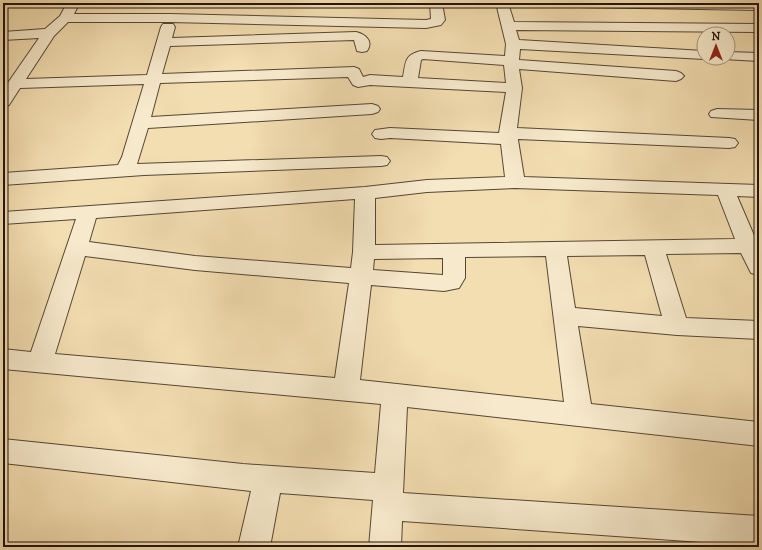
<svg xmlns="http://www.w3.org/2000/svg" width="762" height="550" viewBox="0 0 762 550" font-family="'IM FELL DW Pica',serif">
<style>
.lines{fill:none;stroke-linecap:round;stroke-linejoin:round}
.minor-casing{stroke:#564635;stroke-width:2}
.minor{fill:#f7eacc;fill-rule:evenodd}
</style>
<rect width="100%" height="100%" fill="#f3deb1"/>
<filter id="stains"><feTurbulence type="fractalNoise" baseFrequency=".005" numOctaves="4"/><feColorMatrix values="0 0 0 0 .2 0 0 0 0 .09 0 0 0 0 .02 0 0 0 .5 -.17"/></filter>
<radialGradient id="worn" r=".72"><stop offset=".6" stop-color="#630" stop-opacity="0"/><stop offset="1" stop-color="#630" stop-opacity=".3"/></radialGradient>
<g class="lines">
<defs>
<g id="minor">
<path d="M67,3H77L78,6L74,14H170L426,20L431,19L430,3H442L445,20L441,25L426,28L170,22H68L54,36L26,79L147,75L161,27L163,24H173L175,27L172,38L356,32C365,34 374,41 367,51L362,52L357,51L354,40L170,46L162,74L354,67L359,69L363,77L370,75L403,77C406,62 404,55 421,51L505,56L506,44L496,3H508L514,22L759,24V32L516,30L519,40L704,51V58H709L704,59L520,49L519,60L676,71L681,73L684,76L681,79L676,81L519,69L522,88L517,128L729,138L735,139L738,143L735,147L729,148L518,139V140L524,177L759,185V197L737,196L759,247V275L751,273L741,253L666,254L686,318L759,321V339L677,335L578,326L591,404L759,422V446L407,407L403,493L759,516V546L402,521L401,547H369L373,500L280,493L270,547H238L251,491L3,463V439L243,464L375,473L381,404L3,369V349L31,352L76,219L3,224V212L365,187L427,180L505,177L501,144L390,138L381,139L375,138L372,134L375,130L390,128L499,133L506,92L370,85L358,87L353,85L348,77L160,83L151,117L372,104L378,106L380,109L378,112L372,114L148,128L137,164L381,156L387,157L390,161L387,165L381,166L144,175L3,185V173L118,165L122,157L144,84L20,88L9,105L3,107V90L39,38L3,40V32L45,29L60,16ZM423,59L504,65L506,83L418,78L421,60ZM515,188L718,195L735,239L375,245V198L427,192ZM355,199L353,252L351,268L195,256L89,242L96,218ZM645,255L662,316L575,308L567,256ZM85,256L195,270L349,283L335,378L55,354ZM546,256L564,402L360,380L371,285L444,291L459,288L465,278V257ZM443,258V275L373,270L374,259Z"/>
<polygon points="573,3 759,3 759,10 579,7 575,6"/>
<polygon points="728,52 759,53 759,61 723,59 722,58 728,58"/>
<polygon points="717,109 759,110 759,120 711,117 709,114 711,111"/>
</g>
</defs>
<use href="#minor" class="minor-casing"/>
<use href="#minor" class="minor"/>
</g>
<rect width="762" height="550" fill="none" stroke="#f3deb1" stroke-width="16"/>
<rect x="4" y="4" width="754" height="542" fill="none" stroke="#22130c" stroke-width="2"/>
<rect x="8" y="8" width="746" height="534" fill="none" stroke="#22130c"/>
<g transform="translate(716 46)"><circle r="19" fill="#f7eacc" stroke="#a2947f"/>
<path d="M0-3L7 15L0 10L-7 15Z" fill="#8f2418"/>
<text y="-6" font-size="11" font-weight="bold" text-anchor="middle" fill="#22130c">N</text>
</g>
<rect width="100%" height="100%" filter="url(#stains)"/>
<rect width="100%" height="100%" fill="url(#worn)"/>
</svg>
